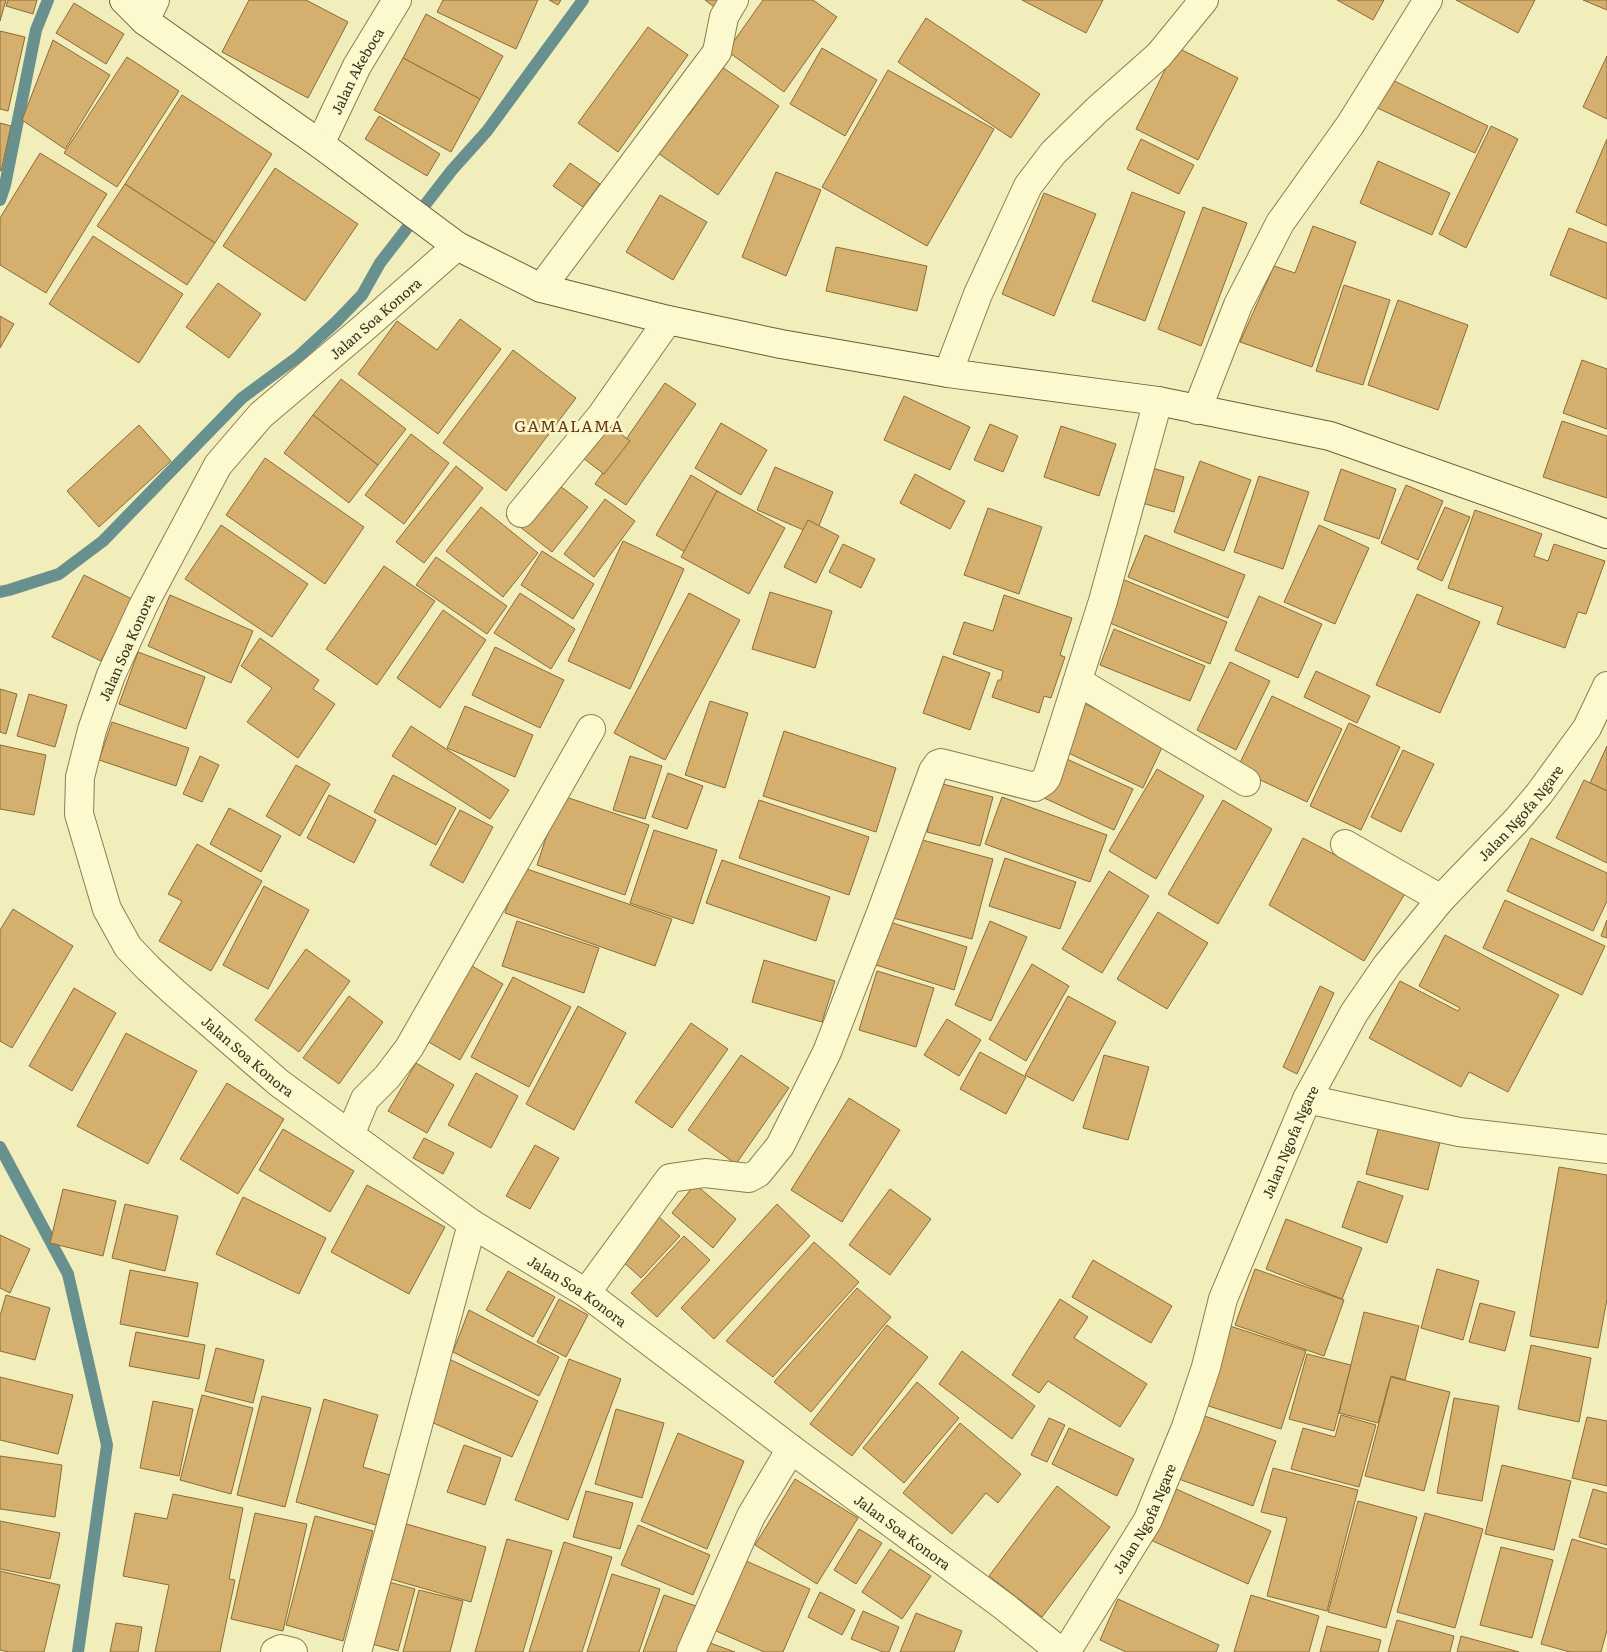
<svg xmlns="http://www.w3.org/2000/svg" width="1607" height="1652" viewBox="0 0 1607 1652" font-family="Literata,serif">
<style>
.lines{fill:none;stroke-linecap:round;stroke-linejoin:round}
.stream{stroke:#67908f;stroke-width:12}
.building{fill:#d4af6d;stroke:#8c6c37}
.street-casing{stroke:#8b7d53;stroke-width:30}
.secondary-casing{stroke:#6c5d37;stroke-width:30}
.street{stroke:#fcf9cf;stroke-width:28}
.secondary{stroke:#fcf9cf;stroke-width:28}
.labels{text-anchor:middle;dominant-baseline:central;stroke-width:5;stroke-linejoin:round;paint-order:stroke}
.street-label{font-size:14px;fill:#382f1a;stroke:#f9f6cb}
.quarter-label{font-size:16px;letter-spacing:1px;fill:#693915;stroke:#f9f6cb}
</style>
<rect width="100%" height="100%" fill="#f2eebb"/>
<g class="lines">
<g class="stream">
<polyline points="0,200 5,185 36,30 48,0"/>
<polyline points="0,592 9,590 59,574 103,541 242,398 299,356 337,321 362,295 380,263 452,170 487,131 583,0"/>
<polyline points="0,1147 68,1274 107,1445 78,1652"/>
</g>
</g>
<g class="building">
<polygon points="0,0 6,0 0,21"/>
<polygon points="8,0 37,0 33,14 6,6"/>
<polygon points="249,0 306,0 348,22 308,98 222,52"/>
<polygon points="443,0 538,0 516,49 437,12"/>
<polygon points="549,0 561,0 558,5"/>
<polygon points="705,0 725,0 718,10"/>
<polygon points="763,0 813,0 837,17 784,92 727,51"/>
<polygon points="1022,0 1103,0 1086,33"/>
<polygon points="1337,0 1384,0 1373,20"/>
<polygon points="1456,0 1535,0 1518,33"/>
<polygon points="1583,0 1607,0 1607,10"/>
<polygon points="74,3 124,34 106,64 56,33"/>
<polygon points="426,14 503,56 480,99 403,58"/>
<polygon points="926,18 1040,94 1011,138 898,62"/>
<polygon points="648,27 688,55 618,152 578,123"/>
<polygon points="0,31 25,37 8,111 0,109"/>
<polygon points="53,40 110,75 65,149 22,120"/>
<polygon points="1176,47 1238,78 1198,160 1136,129"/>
<polygon points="822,48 877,80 845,136 790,104"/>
<polygon points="1607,56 1607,119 1583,107"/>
<polygon points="127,57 179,91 117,187 64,153"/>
<polygon points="403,58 480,99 451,152 374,110"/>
<polygon points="722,67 779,106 718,195 652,149 680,108 689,115"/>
<polygon points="888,70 994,129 927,246 822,187"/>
<polygon points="1386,77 1488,126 1475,153 1373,106"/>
<polygon points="182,95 272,154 215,243 125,184"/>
<polygon points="379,116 440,154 427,176 365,139"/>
<polygon points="0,123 11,126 1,171 0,171"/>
<polygon points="1491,126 1518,139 1466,248 1439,234"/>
<polygon points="1141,139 1194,165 1179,194 1127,169"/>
<polygon points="1607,139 1607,226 1576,212"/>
<polygon points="40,153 107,194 46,293 0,265 0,218"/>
<polygon points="1378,161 1450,193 1432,235 1360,203"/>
<polygon points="570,163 600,184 583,207 553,186"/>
<polygon points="275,168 358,224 305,301 223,246"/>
<polygon points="776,172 821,190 786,276 742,257"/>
<polygon points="125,184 215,243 187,285 97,226"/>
<polygon points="1132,192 1185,212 1145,321 1092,301"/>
<polygon points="1044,193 1096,214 1054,316 1002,294"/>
<polygon points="660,195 707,222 673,280 626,252"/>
<polygon points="1203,207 1247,223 1201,346 1158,329"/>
<polygon points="1313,226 1356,242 1312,367 1240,342 1274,266 1295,273"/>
<polygon points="1569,228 1607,243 1607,299 1550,275"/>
<polygon points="93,236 183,294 139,363 49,304"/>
<polygon points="836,247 927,266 917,311 826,291"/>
<polygon points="218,283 261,314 229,358 186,327"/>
<polygon points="1344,285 1390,300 1363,385 1316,371"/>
<polygon points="1398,300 1468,325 1438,410 1368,385"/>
<polygon points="0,316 14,324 0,348"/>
<polygon points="460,319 501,349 438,434 358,374 397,321 437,350"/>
<polygon points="513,350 576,398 506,491 443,443"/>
<polygon points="1582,360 1607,369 1607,429 1563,413"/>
<polygon points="341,379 406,429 378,465 313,415"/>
<polygon points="665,383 696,404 626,505 595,484"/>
<polygon points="904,396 970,427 950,470 884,440"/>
<polygon points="313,415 378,465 349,503 284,453"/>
<polygon points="1562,421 1607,436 1607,498 1543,477"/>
<polygon points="721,423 767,450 741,495 695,468"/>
<polygon points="990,424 1018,436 1003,472 974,460"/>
<polygon points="139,425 171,461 99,527 67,491"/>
<polygon points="609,425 630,441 604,474 583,458"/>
<polygon points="1061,426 1116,444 1099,496 1044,477"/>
<polygon points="411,434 449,463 404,524 365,495"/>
<polygon points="265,458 364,527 325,584 226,515"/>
<polygon points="1200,461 1251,480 1224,551 1174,532"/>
<polygon points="456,466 483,488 424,563 396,542"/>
<polygon points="1145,466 1184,477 1174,512 1135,501"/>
<polygon points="775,467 833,492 815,535 757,510"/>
<polygon points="1341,469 1396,489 1379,539 1324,520"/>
<polygon points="540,471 588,507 552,552 506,516"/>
<polygon points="915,474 965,501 950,529 900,503"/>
<polygon points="691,475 737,503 702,562 656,535"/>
<polygon points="1259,476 1309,492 1283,569 1234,552"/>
<polygon points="1406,485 1443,501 1418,560 1381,543"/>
<polygon points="717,491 785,528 749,594 681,557"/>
<polygon points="605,499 635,521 594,577 564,554"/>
<polygon points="481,507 538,553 503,597 446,551"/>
<polygon points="1445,507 1470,517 1442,581 1417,569"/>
<polygon points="988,508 1042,527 1019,594 964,575"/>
<polygon points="1475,510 1542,534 1534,556 1548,561 1554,544 1605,561 1586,614 1578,612 1565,648 1497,624 1503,607 1448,588"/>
<polygon points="808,520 839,536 816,583 784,567"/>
<polygon points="221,525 308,584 272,637 185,579"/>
<polygon points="1319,525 1369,548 1335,624 1284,602"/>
<polygon points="1145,535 1245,575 1228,618 1128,577"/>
<polygon points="623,541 684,569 630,689 568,661"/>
<polygon points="843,544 875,559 861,588 829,572"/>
<polygon points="542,551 594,584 573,619 521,585"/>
<polygon points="436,557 507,606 487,634 416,585"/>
<polygon points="384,566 435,601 377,685 326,649"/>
<polygon points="84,575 132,599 101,661 52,637"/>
<polygon points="1122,579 1227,622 1210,664 1105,621"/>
<polygon points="770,592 832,611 815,668 752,649"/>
<polygon points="520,593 575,629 551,669 494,633"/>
<polygon points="689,593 740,620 665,760 614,733"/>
<polygon points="1417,594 1480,622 1440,713 1376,685"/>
<polygon points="170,595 253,631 231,683 148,646"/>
<polygon points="1004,595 1072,618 1060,655 1065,657 1051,698 1044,696 1039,713 992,697 998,680 1001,680 1003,671 953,654 964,622 993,631"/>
<polygon points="1259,596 1322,624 1298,678 1235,650"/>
<polygon points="443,610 486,640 440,708 397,678"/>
<polygon points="1114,629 1205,666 1190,701 1100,665"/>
<polygon points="260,638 319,680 313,689 335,704 298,758 247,722 272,688 241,666"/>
<polygon points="495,647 564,680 540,728 472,695"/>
<polygon points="138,652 205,677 186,729 119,704"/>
<polygon points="943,656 990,673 970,730 923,713"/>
<polygon points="1230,662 1270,681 1236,750 1197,730"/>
<polygon points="1316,671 1370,696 1357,723 1304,697"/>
<polygon points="0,689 17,694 6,734 0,732"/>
<polygon points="29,694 67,705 55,747 17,736"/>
<polygon points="1272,696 1342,729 1307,802 1237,769"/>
<polygon points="710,701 748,713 725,788 685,775"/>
<polygon points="1083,703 1165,741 1143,788 1062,750"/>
<polygon points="465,706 533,735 515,777 447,748"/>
<polygon points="112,722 189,748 176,786 99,760"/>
<polygon points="1349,723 1400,747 1361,830 1310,806"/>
<polygon points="411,726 509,790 490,819 392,756"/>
<polygon points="784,731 896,768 876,832 763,796"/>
<polygon points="0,745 46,755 34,815 0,809"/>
<polygon points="1607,746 1607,791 1590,783"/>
<polygon points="1403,750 1434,764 1401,832 1371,817"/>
<polygon points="200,756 219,765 202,802 183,794"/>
<polygon points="630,756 662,766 645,819 613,810"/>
<polygon points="1060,756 1133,789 1114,830 1042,797"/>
<polygon points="296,765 330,784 300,836 266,816"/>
<polygon points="1157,769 1204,796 1156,879 1109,851"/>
<polygon points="668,773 703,786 687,829 652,817"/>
<polygon points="393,775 456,808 436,845 374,812"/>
<polygon points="1584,780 1607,791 1607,863 1556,838"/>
<polygon points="939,783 993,797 980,846 927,832"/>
<polygon points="329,795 376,820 354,863 307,838"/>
<polygon points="560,795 649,825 625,895 537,865"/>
<polygon points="1002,797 1107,835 1090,882 985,844"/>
<polygon points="759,800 869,837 849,895 739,858"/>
<polygon points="1223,800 1272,829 1218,924 1168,894"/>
<polygon points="229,808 281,836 261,872 210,844"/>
<polygon points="460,810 493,827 463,883 430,865"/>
<polygon points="654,830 717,850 693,924 630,903"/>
<polygon points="915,838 993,859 972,939 893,918"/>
<polygon points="1303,838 1406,892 1364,961 1269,905"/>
<polygon points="1531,838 1607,873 1607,901 1593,931 1507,891"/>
<polygon points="197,844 262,881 211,971 159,941 182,901 168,894"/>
<polygon points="1005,858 1076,882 1060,929 989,906"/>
<polygon points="722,860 830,897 816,941 706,903"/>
<polygon points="521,867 672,919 655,966 505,913"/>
<polygon points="1109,871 1149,896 1102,973 1062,949"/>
<polygon points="264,886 309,910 268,989 223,965"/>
<polygon points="1505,900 1605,946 1582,995 1483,948"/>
<polygon points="13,909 73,946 12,1048 0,1041 0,930"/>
<polygon points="1158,912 1208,943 1167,1009 1117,979"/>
<polygon points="884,920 967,947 954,990 870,963"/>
<polygon points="1607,920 1607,938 1601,936"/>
<polygon points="517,921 599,948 584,993 502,966"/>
<polygon points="990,921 1027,937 991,1021 955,1005"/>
<polygon points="1445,935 1559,995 1508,1092 1469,1072 1461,1087 1369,1038 1400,981 1458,1011 1460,1008 1419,986"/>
<polygon points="306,949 350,981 299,1052 255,1020"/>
<polygon points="764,960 835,981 822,1022 752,1002"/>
<polygon points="465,962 503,984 460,1060 420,1037"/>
<polygon points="1032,964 1069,986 1026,1061 989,1039"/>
<polygon points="877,971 934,988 916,1047 859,1030"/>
<polygon points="513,977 571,1007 529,1087 471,1057"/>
<polygon points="1320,986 1334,993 1297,1074 1283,1067"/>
<polygon points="74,988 116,1013 72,1091 29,1066"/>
<polygon points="349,996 383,1022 339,1084 303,1058"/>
<polygon points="1068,996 1116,1022 1073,1101 1025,1075"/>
<polygon points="578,1006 626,1033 574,1130 526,1104"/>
<polygon points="947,1019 981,1040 959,1076 924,1055"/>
<polygon points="691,1023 728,1049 672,1128 635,1102"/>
<polygon points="126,1033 197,1071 148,1164 77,1126"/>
<polygon points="980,1052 1026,1077 1006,1114 960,1089"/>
<polygon points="741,1055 789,1088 736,1164 688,1130"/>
<polygon points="1104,1055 1149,1067 1128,1140 1083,1128"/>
<polygon points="416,1063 454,1085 427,1133 388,1111"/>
<polygon points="476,1073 518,1096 491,1148 448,1125"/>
<polygon points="227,1083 284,1119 238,1194 180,1159"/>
<polygon points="849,1098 900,1130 842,1222 791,1190"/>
<polygon points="1379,1126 1440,1142 1428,1190 1366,1174"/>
<polygon points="283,1129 354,1171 330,1212 259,1170"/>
<polygon points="424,1138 454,1153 443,1174 413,1158"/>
<polygon points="535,1145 559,1158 530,1209 506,1196"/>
<polygon points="1559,1167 1607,1175 1607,1299 1598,1348 1530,1336"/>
<polygon points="1358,1181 1403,1196 1387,1243 1342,1227"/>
<polygon points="695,1184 736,1219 713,1248 672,1213"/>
<polygon points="367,1185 445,1227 409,1294 331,1252"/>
<polygon points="63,1189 116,1201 103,1256 50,1243"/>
<polygon points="890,1189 931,1219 890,1275 849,1245"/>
<polygon points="243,1197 326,1238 299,1294 216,1254"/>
<polygon points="125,1204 178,1216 165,1271 112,1258"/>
<polygon points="777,1204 810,1236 714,1339 681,1308"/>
<polygon points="658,1216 680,1236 641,1278 619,1258"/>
<polygon points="1286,1219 1362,1248 1342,1299 1266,1269"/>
<polygon points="0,1235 30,1249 10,1293 0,1288"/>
<polygon points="684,1236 710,1260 657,1317 631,1293"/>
<polygon points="814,1242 859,1282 773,1377 726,1341"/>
<polygon points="1093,1260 1172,1306 1151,1343 1072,1297"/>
<polygon points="1255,1269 1344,1300 1324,1356 1235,1325"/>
<polygon points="1437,1269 1479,1281 1463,1340 1421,1328"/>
<polygon points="130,1270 198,1283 188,1337 120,1324"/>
<polygon points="508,1271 555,1297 533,1337 486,1310"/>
<polygon points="857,1288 891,1317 811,1412 774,1382"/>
<polygon points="6,1295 50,1308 35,1360 0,1351 0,1316"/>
<polygon points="559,1299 588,1315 566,1357 537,1342"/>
<polygon points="1060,1299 1088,1317 1074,1338 1147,1384 1120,1427 1048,1381 1039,1393 1012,1375"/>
<polygon points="1480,1303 1515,1312 1505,1351 1469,1342"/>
<polygon points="469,1310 559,1357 539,1396 453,1352"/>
<polygon points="1364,1312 1419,1326 1405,1380 1391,1376 1378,1423 1339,1413"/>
<polygon points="1221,1323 1306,1351 1281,1429 1196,1402"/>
<polygon points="887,1325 928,1357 852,1456 810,1424"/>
<polygon points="136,1332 205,1345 199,1379 129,1366"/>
<polygon points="1531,1345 1591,1358 1579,1422 1518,1409"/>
<polygon points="216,1348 264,1360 253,1403 205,1391"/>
<polygon points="962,1351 1035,1406 1012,1439 939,1384"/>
<polygon points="1307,1354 1351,1365 1334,1431 1289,1419"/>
<polygon points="449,1359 538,1401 512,1457 431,1422"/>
<polygon points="569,1359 621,1379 568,1520 515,1500"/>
<polygon points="0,1377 73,1395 58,1454 0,1440"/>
<polygon points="1391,1377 1450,1392 1424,1491 1365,1476"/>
<polygon points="917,1382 959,1418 904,1483 863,1448"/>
<polygon points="202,1395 253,1408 231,1494 180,1480"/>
<polygon points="262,1396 311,1408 285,1507 237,1495"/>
<polygon points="1454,1398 1499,1406 1482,1501 1437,1493"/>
<polygon points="324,1399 378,1415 363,1467 390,1475 376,1525 296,1502"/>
<polygon points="153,1401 193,1409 179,1476 140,1468"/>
<polygon points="616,1409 664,1423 642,1498 595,1484"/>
<polygon points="1199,1414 1276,1441 1253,1506 1176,1478"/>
<polygon points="1341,1415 1376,1425 1359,1487 1291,1469 1303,1428 1335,1437"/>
<polygon points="1587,1417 1607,1421 1607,1486 1572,1478"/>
<polygon points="1049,1418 1065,1425 1047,1462 1031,1455"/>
<polygon points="960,1423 1021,1474 998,1503 986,1493 952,1534 903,1493"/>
<polygon points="1069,1428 1134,1459 1117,1496 1052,1464"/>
<polygon points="678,1433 744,1461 707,1549 641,1521"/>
<polygon points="464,1445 501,1458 485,1505 447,1492"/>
<polygon points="0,1456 62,1465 55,1517 0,1509"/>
<polygon points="1502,1465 1571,1481 1554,1550 1485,1534"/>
<polygon points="1273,1468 1358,1490 1327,1611 1267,1596 1287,1518 1261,1512"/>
<polygon points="795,1479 858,1518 817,1584 755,1545"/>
<polygon points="1167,1485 1271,1531 1248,1584 1144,1537"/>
<polygon points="1057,1486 1110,1527 1042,1617 989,1576"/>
<polygon points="1593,1489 1607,1493 1607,1545 1579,1537"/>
<polygon points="586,1491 633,1503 620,1549 573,1537"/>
<polygon points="173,1494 243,1508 229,1579 235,1580 220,1652 155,1652 169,1585 123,1576 135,1513 167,1519"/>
<polygon points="1358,1501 1417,1517 1386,1628 1328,1612"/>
<polygon points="255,1513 307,1524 283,1631 231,1619"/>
<polygon points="1425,1513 1483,1529 1455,1628 1397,1612"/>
<polygon points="315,1516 373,1531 343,1641 286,1625"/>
<polygon points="0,1521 60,1533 50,1579 0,1569"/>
<polygon points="403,1523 486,1547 471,1602 387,1578"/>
<polygon points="638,1525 710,1555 693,1595 621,1565"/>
<polygon points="859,1529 882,1543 856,1584 834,1570"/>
<polygon points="507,1539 552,1551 523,1652 475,1652"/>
<polygon points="1572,1539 1607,1549 1607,1630 1601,1652 1570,1652 1541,1644"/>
<polygon points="564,1542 612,1557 582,1652 529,1652"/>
<polygon points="1501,1547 1553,1560 1532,1638 1480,1625"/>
<polygon points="890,1549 931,1576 902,1619 862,1592"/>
<polygon points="746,1561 810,1589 783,1652 764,1652 716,1631"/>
<polygon points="0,1571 60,1585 44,1652 9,1652 0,1650"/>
<polygon points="612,1574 660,1589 639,1652 587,1652"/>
<polygon points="385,1581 415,1589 398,1651 368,1643"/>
<polygon points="419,1590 463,1601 450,1652 403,1652"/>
<polygon points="820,1592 855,1610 842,1635 808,1617"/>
<polygon points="664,1595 696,1606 679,1652 643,1652"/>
<polygon points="1251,1595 1319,1616 1309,1652 1234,1652"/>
<polygon points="1118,1599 1219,1645 1216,1652 1126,1652 1100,1640"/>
<polygon points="863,1611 899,1627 889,1652 883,1652 851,1639"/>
<polygon points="916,1613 962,1631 954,1652 900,1652"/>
<polygon points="1397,1620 1454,1636 1450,1652 1388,1652"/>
<polygon points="116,1623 142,1627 138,1652 110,1652"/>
<polygon points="1327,1626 1381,1640 1378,1652 1320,1652"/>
<polygon points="1461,1636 1519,1652 1457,1652"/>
<polygon points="710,1643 735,1652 707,1652"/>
</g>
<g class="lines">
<defs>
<g id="street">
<polyline points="145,21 155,0"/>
<path id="s1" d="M320,144L357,66L397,0"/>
<path id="s2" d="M457,246L366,326L261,415L218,465L144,604L111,675L92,730L80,777L79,814L107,909L128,947L148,968L174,992L279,1083L472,1224L586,1293L791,1449L1005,1607L1061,1652"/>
<polyline points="541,288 717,52 724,17 734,0"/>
<polyline points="948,373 978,294 1028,186 1053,153 1097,110 1159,55 1204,0"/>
<polyline points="1197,410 1238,305 1280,223 1350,125 1428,0"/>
<polyline points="521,513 601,416 668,320"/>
<polyline points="1079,682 1246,782"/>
<polyline points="1345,844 1441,899"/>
<polyline points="1307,1099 1459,1132 1607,1149"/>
<polyline points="350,1135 365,1099 387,1077 409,1048 591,729"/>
<polyline points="586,1293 670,1178 705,1173 749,1178 758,1173 780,1146 827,1052 882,910 933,771 938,764 941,763 1035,787 1044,781 1047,777 1103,601 1158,401"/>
<polyline points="275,1652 281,1649 293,1652"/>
<polyline points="357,1652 472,1224"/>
<polyline points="691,1652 751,1516 791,1449"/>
<path id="s3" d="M1066,1652L1148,1520L1186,1427L1206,1367L1223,1299L1307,1099L1354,1013L1387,965L1441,899L1516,821L1539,794L1587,728L1607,686"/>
</g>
<polyline id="secondary" points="124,0 145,21 320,144 457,246 541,288 668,320 781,344 948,373 1158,401 1330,436 1607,534"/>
</defs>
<use href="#street" class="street-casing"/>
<use href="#secondary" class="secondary-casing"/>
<use href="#street" class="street"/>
<use href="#secondary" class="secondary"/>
</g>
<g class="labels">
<g class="street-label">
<text stroke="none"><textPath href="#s1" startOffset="82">Jalan Akeboca</textPath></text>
<text transform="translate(375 318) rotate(-41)">Jalan Soa Konora</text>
<text transform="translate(126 647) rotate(-66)">Jalan Soa Konora</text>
<text stroke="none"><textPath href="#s3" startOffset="965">Jalan Ngofa Ngare</textPath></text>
<text stroke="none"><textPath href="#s2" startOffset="1009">Jalan Soa Konora</textPath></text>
<text stroke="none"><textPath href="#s3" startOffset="560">Jalan Ngofa Ngare</textPath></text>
<text stroke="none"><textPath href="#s2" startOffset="1414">Jalan Soa Konora</textPath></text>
<text stroke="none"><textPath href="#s3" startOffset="155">Jalan Ngofa Ngare</textPath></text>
<text stroke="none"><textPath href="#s2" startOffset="1819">Jalan Soa Konora</textPath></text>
</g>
<g class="quarter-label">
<text x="569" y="425">GAMALAMA</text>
</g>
</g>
</svg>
